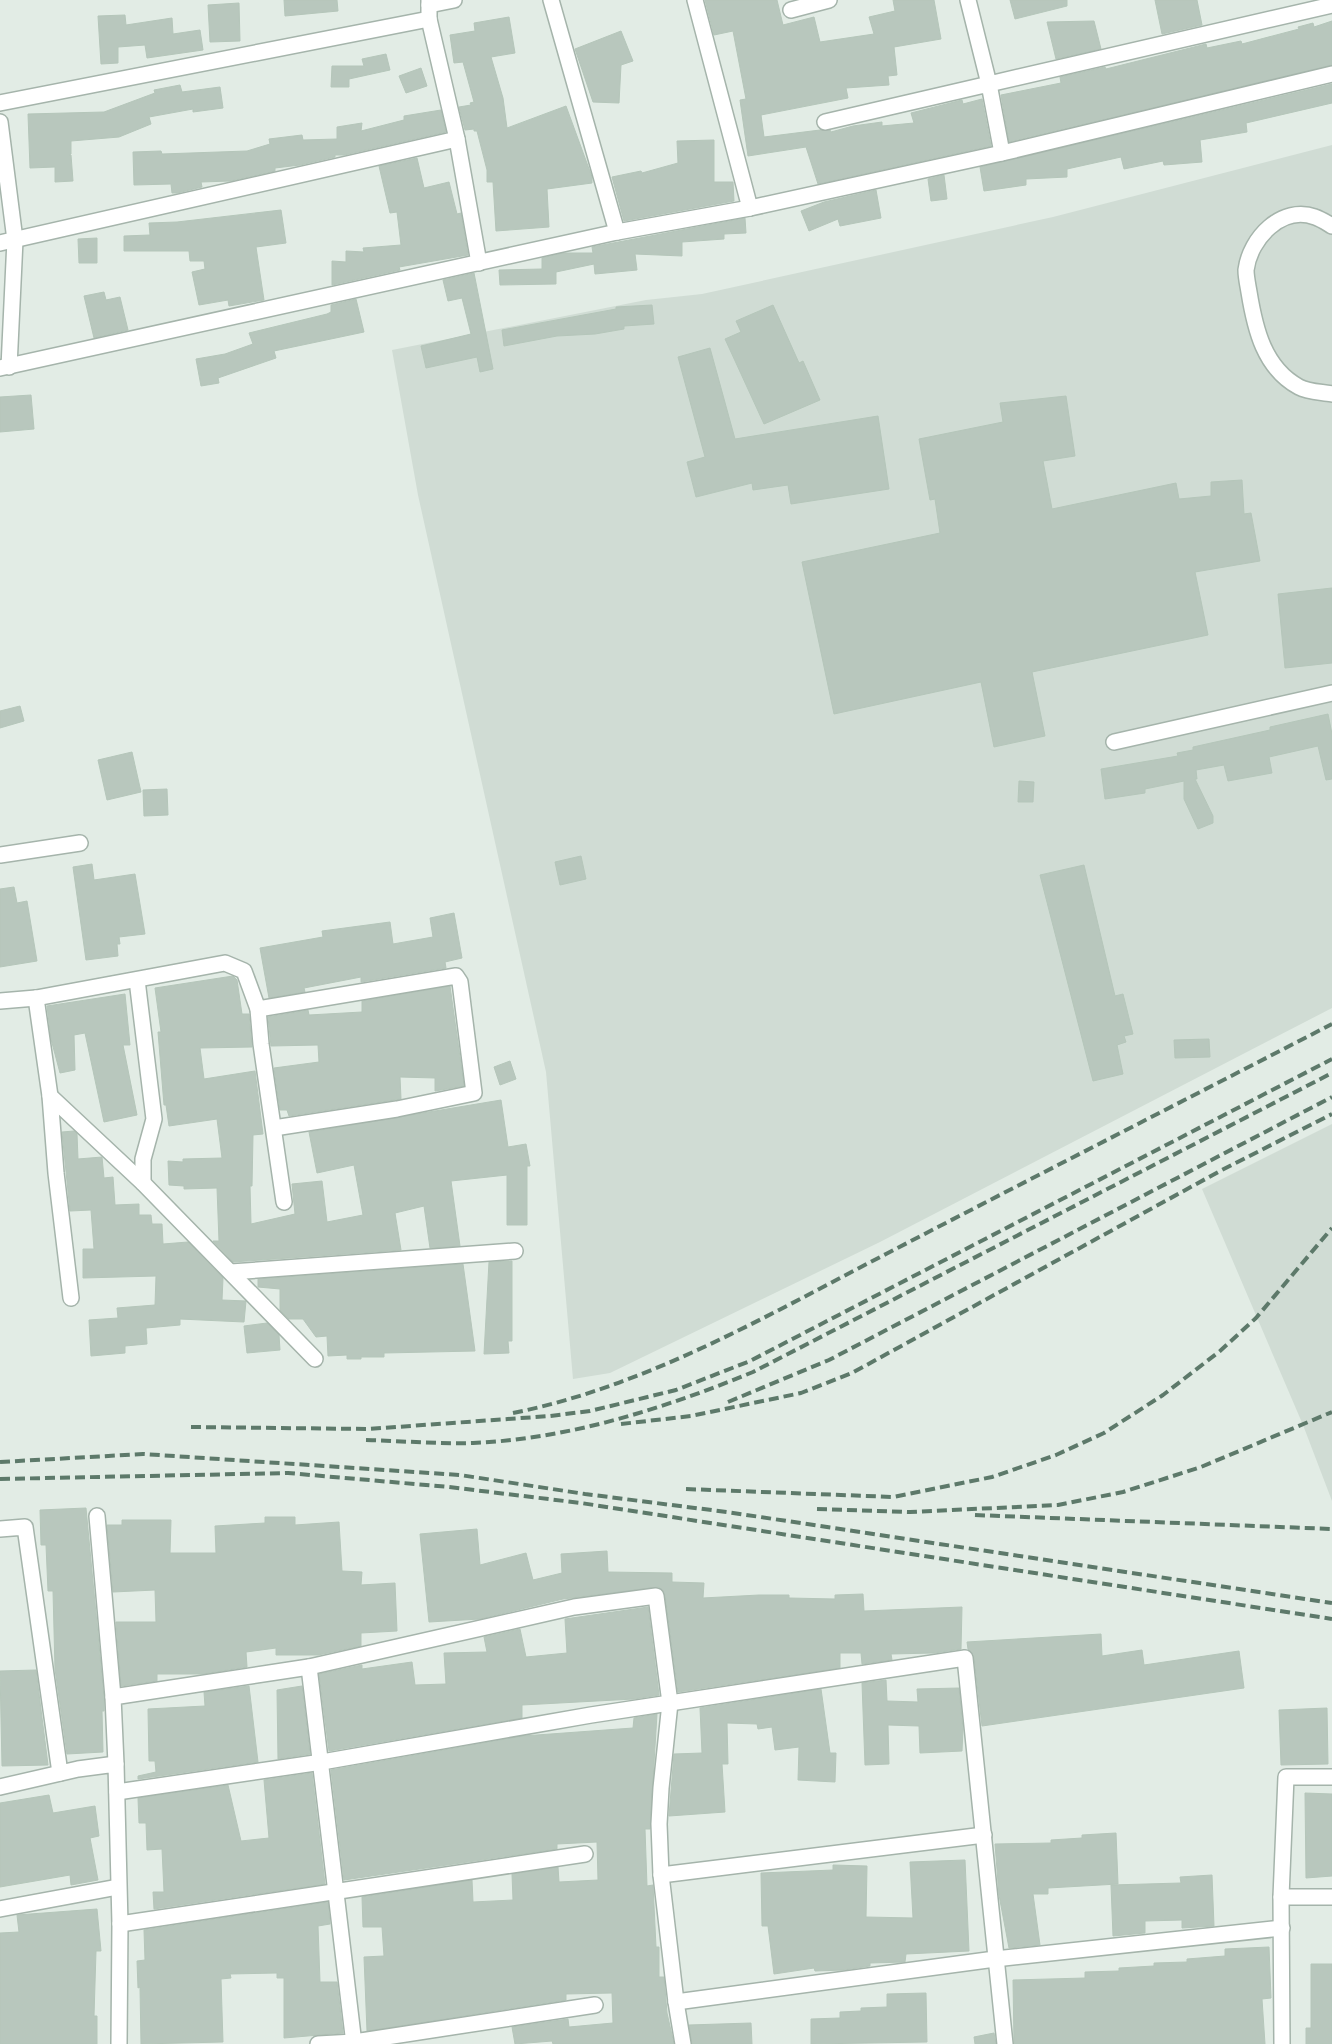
<svg xmlns="http://www.w3.org/2000/svg" width="1332" height="2044" viewBox="0 0 1332 2044" font-family="Rubik,sans-serif">
<style>
.built{fill:#d0dcd4}
.building{fill:#b8c7bd;stroke:#b5c6ba}
.lines{fill:none;stroke-linecap:round;stroke-linejoin:round}
.minor-casing{stroke:#a5b4ab;stroke-width:18}
.tertiary-casing{stroke:#a5b4ab;stroke-width:18}
.minor{stroke:#fff;stroke-width:15}
.tertiary{stroke:#fff;stroke-width:15}
.rail{stroke:#5d796a;stroke-width:4;stroke-dasharray:10 5;stroke-linecap:butt}
</style>
<rect width="100%" height="100%" fill="#e2ece5"/>
<g class="built">
<polygon points="1332,145 1332,1008 880,1242 610,1373 573,1379 546,1072 418,495 392,350 646,300 702,294 1053,217"/>
<polygon points="1332,1124 1332,1501 1303,1425 1202,1189"/>
</g>
<g class="building">
<polygon points="284,0 337,0 338,11 285,16"/>
<polygon points="705,0 777,0 783,25 814,17 820,42 874,34 869,17 895,11 893,0 934,0 941,39 894,47 897,75 888,76 889,85 846,88 848,98 761,115 764,137 820,130 830,130 831,132 853,126 882,122 882,126 914,123 911,113 962,100 963,104 982,99 991,146 818,184 806,147 748,156 740,100 746,99 733,31 714,35"/>
<polygon points="1010,0 1067,0 1067,6 1015,19"/>
<polygon points="1155,0 1197,0 1202,25 1162,34"/>
<polygon points="239,3 240,41 210,42 208,5"/>
<polygon points="125,15 126,25 172,18 173,34 200,30 203,50 147,58 145,45 118,47 118,63 101,64 98,16"/>
<polygon points="509,17 515,53 491,57 503,98 507,128 566,106 592,177 592,183 547,189 549,227 496,231 493,182 487,182 487,170 477,131 474,131 474,129 465,130 459,107 471,105 470,103 474,102 463,62 454,63 450,35 475,31 474,23"/>
<polygon points="1094,21 1101,49 1056,59 1047,22"/>
<polygon points="1332,21 1332,65 1009,142 1001,95 1061,83 1060,77 1105,67 1106,69 1206,44 1207,48 1241,41 1242,44 1299,29 1298,27 1313,23 1314,27"/>
<polygon points="621,31 633,61 621,65 619,103 593,102 575,49"/>
<polygon points="386,54 390,70 349,79 349,87 331,87 332,66 364,66 362,59"/>
<polygon points="421,68 427,86 406,93 399,76"/>
<polygon points="1332,84 1332,103 1246,123 1247,132 1200,140 1202,162 1164,165 1163,161 1124,169 1121,157 1067,169 1067,177 1026,179 1026,185 984,191 980,167"/>
<polygon points="180,85 182,92 220,87 223,108 193,112 193,109 149,117 151,124 119,137 71,141 71,154 69,155 71,155 73,181 55,182 55,167 30,168 28,114 104,112 155,93 154,90"/>
<polygon points="441,110 446,132 344,155 335,155 335,157 300,165 275,168 275,171 231,181 201,182 202,187 177,193 172,193 171,184 134,185 133,152 161,151 162,154 247,151 270,144 269,139 302,135 303,140 337,139 337,127 362,123 361,131 404,120 404,116"/>
<polygon points="714,140 714,182 733,182 734,201 624,221 612,177 641,171 642,173 678,163 677,141"/>
<polygon points="417,158 424,188 449,182 457,214 461,213 468,255 399,267 400,270 332,285 332,261 346,262 346,251 364,252 363,248 401,245 397,212 390,213 379,166"/>
<polygon points="944,175 947,199 931,201 928,179"/>
<polygon points="876,190 881,218 840,226 838,219 809,231 801,211 824,202"/>
<polygon points="281,210 286,243 256,247 264,300 229,306 228,300 199,305 192,272 205,269 204,261 190,261 189,251 124,251 124,236 150,235 149,223 177,222"/>
<polygon points="745,218 746,233 724,234 724,239 682,242 682,256 635,254 637,270 595,274 594,264 556,272 556,284 500,285 499,270 542,269 542,258 563,253 593,253 592,247"/>
<polygon points="97,238 97,263 79,263 78,239"/>
<polygon points="474,273 493,369 480,372 477,357 426,368 421,346 471,334 462,298 448,301 443,280"/>
<polygon points="104,292 106,300 120,297 128,330 94,338 84,296"/>
<polygon points="356,299 364,332 274,351 276,358 218,378 219,383 201,386 196,359 225,354 253,344 249,333 327,314 331,312 331,305"/>
<polygon points="652,305 654,324 624,326 624,329 595,334 557,336 504,346 502,330 616,309 616,307"/>
<polygon points="773,305 799,363 803,361 820,400 764,424 725,339 741,332 736,321"/>
<polygon points="710,348 735,439 878,416 889,489 791,504 788,485 753,490 752,483 696,497 687,462 705,457 678,357"/>
<polygon points="31,395 34,429 0,432 0,397"/>
<polygon points="1066,396 1075,456 1043,461 1052,509 1176,483 1179,499 1211,496 1211,482 1242,480 1244,514 1251,513 1260,561 1195,572 1208,635 1032,672 1045,736 994,747 981,682 834,714 802,562 940,533 935,499 930,500 919,439 1003,422 1000,403"/>
<polygon points="1332,588 1332,663 1285,668 1278,594"/>
<polygon points="20,706 24,721 0,728 0,711"/>
<polygon points="1328,714 1332,734 1332,779 1326,780 1318,746 1269,757 1272,773 1228,781 1224,765 1196,770 1197,779 1195,779 1213,816 1213,823 1198,829 1184,799 1184,781 1145,789 1145,793 1105,799 1101,769 1178,756 1177,753 1193,750 1193,747 1270,730 1270,727"/>
<polygon points="132,752 141,792 107,800 98,760"/>
<polygon points="1019,781 1034,782 1033,802 1018,802"/>
<polygon points="167,789 168,815 144,816 143,790"/>
<polygon points="581,856 586,879 560,885 555,862"/>
<polygon points="92,864 94,880 135,874 145,934 119,937 120,944 117,944 118,956 86,960 73,867"/>
<polygon points="1084,865 1115,996 1123,994 1133,1034 1124,1036 1126,1042 1117,1045 1123,1074 1093,1081 1040,875"/>
<polygon points="14,887 17,903 27,901 37,961 0,967 0,889"/>
<polygon points="454,913 462,958 445,962 446,968 361,982 361,977 304,988 305,992 269,998 260,948 323,937 322,931 390,922 393,944 433,937 430,918"/>
<polygon points="233,976 237,980 242,1014 249,1014 252,1047 200,1048 204,1079 255,1071 263,1134 253,1135 252,1186 250,1186 251,1224 295,1214 292,1184 322,1181 327,1222 363,1215 354,1165 317,1173 309,1132 501,1100 508,1147 526,1144 530,1166 527,1166 527,1225 507,1225 507,1175 451,1181 460,1246 430,1248 424,1206 395,1213 401,1250 233,1262 213,1241 219,1241 217,1188 184,1189 184,1186 169,1185 168,1161 183,1162 183,1159 222,1158 217,1119 169,1126 166,1105 164,1105 158,1032 161,1032 155,988"/>
<polygon points="450,986 464,1086 435,1091 435,1078 400,1077 401,1099 289,1116 287,1110 280,1110 274,1068 319,1062 318,1045 271,1046 268,1017 308,1010 309,1015 362,1012 362,1001"/>
<polygon points="125,994 130,1045 123,1045 137,1115 104,1122 85,1033 74,1035 75,1070 60,1073 51,1039 47,1006"/>
<polygon points="1209,1039 1210,1057 1175,1058 1174,1040"/>
<polygon points="510,1061 516,1079 500,1085 494,1067"/>
<polygon points="74,1131 77,1134 78,1159 102,1157 104,1178 113,1177 115,1205 139,1204 139,1215 151,1215 152,1224 162,1224 163,1244 188,1242 223,1278 222,1300 246,1301 244,1322 180,1319 180,1325 146,1328 147,1344 125,1346 125,1353 91,1356 89,1320 118,1318 117,1308 155,1305 156,1276 83,1278 83,1249 94,1249 91,1210 70,1211 62,1132"/>
<polygon points="512,1261 512,1341 508,1341 509,1353 484,1354 489,1262"/>
<polygon points="463,1264 475,1351 384,1353 384,1357 361,1357 361,1359 347,1359 347,1355 328,1356 327,1336 316,1337 303,1319 289,1319 280,1310 280,1289 258,1287 258,1279"/>
<polygon points="267,1323 279,1335 280,1350 247,1353 244,1326"/>
<polygon points="86,1508 104,1698 104,1711 102,1711 103,1752 67,1754 55,1669 53,1591 48,1591 46,1545 41,1545 40,1510"/>
<polygon points="265,1517 295,1517 295,1525 339,1522 342,1571 362,1572 361,1585 395,1583 397,1631 361,1633 361,1646 318,1655 276,1655 276,1648 246,1652 247,1667 203,1674 157,1674 157,1681 121,1686 116,1622 156,1622 155,1590 113,1592 107,1525 122,1525 122,1520 171,1520 170,1553 216,1553 215,1526 265,1523"/>
<polygon points="477,1529 480,1565 526,1553 533,1580 562,1573 561,1554 607,1551 608,1572 672,1573 672,1582 704,1583 703,1598 759,1595 789,1595 789,1598 835,1599 835,1595 863,1594 864,1611 962,1607 961,1649 934,1653 891,1654 892,1660 862,1664 861,1653 840,1653 840,1668 678,1692 665,1595 659,1587 563,1599 480,1619 429,1622 420,1534"/>
<polygon points="648,1607 659,1695 634,1699 522,1705 522,1718 329,1751 319,1674 362,1665 362,1669 412,1662 415,1685 446,1684 444,1653 487,1652 484,1637 520,1629 526,1657 567,1653 565,1619"/>
<polygon points="1101,1634 1102,1656 1142,1650 1144,1665 1239,1651 1244,1688 982,1726 974,1657 968,1649 967,1642"/>
<polygon points="36,1670 48,1765 2,1766 0,1671"/>
<polygon points="886,1680 887,1701 918,1702 917,1689 959,1688 963,1729 962,1751 920,1753 919,1726 888,1725 889,1764 865,1765 862,1683"/>
<polygon points="249,1686 258,1762 138,1779 138,1776 156,1772 155,1761 149,1761 148,1709 205,1706 204,1692"/>
<polygon points="302,1686 310,1754 278,1759 277,1690"/>
<polygon points="821,1689 830,1753 836,1753 835,1782 798,1780 799,1747 775,1750 772,1727 758,1729 757,1724 727,1723 728,1764 722,1764 725,1812 669,1816 674,1754 702,1753 700,1708"/>
<polygon points="1327,1708 1328,1764 1281,1765 1279,1710"/>
<polygon points="657,1714 650,1829 645,1829 647,1886 653,1885 656,1947 659,1947 659,1977 664,1977 667,2013 674,2044 553,2044 552,2041 515,2044 512,2027 568,2019 569,2027 613,2023 612,1993 566,1994 566,2000 367,2031 364,1957 384,1956 382,1927 363,1927 362,1897 472,1880 473,1902 513,1900 512,1874 558,1867 559,1882 598,1880 597,1842 557,1844 557,1849 344,1880 331,1770 523,1736 633,1728 634,1718"/>
<polygon points="312,1773 325,1884 154,1909 153,1892 164,1892 162,1849 147,1850 146,1823 139,1823 138,1798 228,1785 241,1841 269,1838 264,1780"/>
<polygon points="1305,1793 1332,1794 1332,1876 1306,1878"/>
<polygon points="49,1795 53,1813 95,1806 99,1836 90,1838 98,1880 71,1885 70,1875 0,1887 0,1803"/>
<polygon points="1116,1833 1118,1884 1048,1888 1048,1894 1033,1894 1040,1945 1009,1948 999,1895 995,1844 1051,1843 1051,1840 1082,1838 1082,1835"/>
<polygon points="965,1860 969,1951 906,1954 905,1962 870,1963 870,1966 844,1970 815,1971 814,1968 774,1974 768,1926 762,1926 761,1873 833,1870 833,1865 867,1866 866,1917 913,1918 910,1862"/>
<polygon points="1212,1875 1214,1926 1182,1928 1182,1920 1145,1921 1145,1933 1113,1936 1111,1885 1181,1883 1180,1877"/>
<polygon points="328,1902 330,1924 318,1926 320,1982 337,1982 343,2033 284,2038 284,1978 277,1978 277,1973 230,1974 231,1978 221,1979 223,2042 141,2044 140,1987 138,1988 137,1961 145,1960 144,1930"/>
<polygon points="97,1909 101,1951 96,1951 94,2016 97,2016 97,2044 0,2044 0,1933 19,1932 17,1915"/>
<polygon points="1269,1947 1271,1998 1262,1999 1265,2044 1014,2044 1013,1980 1085,1978 1085,1972 1119,1971 1119,1968 1154,1966 1154,1963 1187,1962 1187,1959 1225,1956 1225,1949"/>
<polygon points="1311,1964 1332,1964 1332,2044 1306,2044 1306,2028 1311,2028"/>
<polygon points="926,1993 927,2042 811,2044 811,2019 840,2018 840,2012 861,2011 861,2008 887,2007 887,1994"/>
<polygon points="751,2023 752,2044 692,2044 689,2025"/>
<polygon points="994,2033 996,2044 975,2044 974,2037"/>
</g>
<g class="lines">
<defs>
<g id="minor">
<polyline points="551,0 617,232"/>
<polyline points="695,0 750,208"/>
<polyline points="968,0 989,84 1332,5"/>
<polyline points="429,5 454,0"/>
<polyline points="791,10 829,0"/>
<polyline points="0,122 15,240 9,367"/>
<polyline points="825,122 989,84 1002,153"/>
<polyline points="457,139 479,263"/>
<path d="M1332,226C1327,223 1321,219 1315,217C1282,205 1250,238 1246,270C1246,277 1248,286 1249,292C1255,329 1264,368 1299,387C1308,392 1322,392 1332,394"/>
<polyline points="0,243 457,139 429,19"/>
<polyline points="0,368 617,232 750,208 1002,153 1332,74"/>
<polyline points="1114,742 1332,693"/>
<polyline points="0,855 80,843"/>
<polyline points="137,980 154,1119 143,1159 143,1183"/>
<polyline points="36,998 50,1096 56,1173 71,1298"/>
<polyline points="0,1001 36,998 225,963 244,971 258,1009 261,1044 284,1202"/>
<polyline points="258,1009 456,976 460,982 474,1093 397,1109 274,1128"/>
<polyline points="50,1096 143,1183 315,1359"/>
<polyline points="231,1272 515,1251"/>
<polyline points="97,1516 113,1697"/>
<polyline points="0,1529 25,1527 60,1773"/>
<polyline points="309,1667 574,1607 656,1596 670,1703 661,1788 659,1824 661,1875 676,2002 683,2044"/>
<polyline points="116,1764 113,1697 309,1667 354,2044"/>
<polyline points="0,1787 78,1769 116,1764 120,1924 119,2044"/>
<polyline points="117,1792 322,1762 591,1715 965,1658 1005,2044"/>
<polyline points="661,1875 984,1835"/>
<polyline points="1281,1897 1332,1897"/>
<polyline points="0,1909 118,1887"/>
<polyline points="120,1924 585,1854"/>
<polyline points="676,2002 995,1959 1282,1928"/>
<polyline points="318,2044 354,2042 595,2005"/>
<polyline points="1282,2044 1281,1897 1286,1777 1332,1777"/>
</g>
<polyline id="tertiary" points="0,103 429,19 429,0"/>
</defs>
<use href="#minor" class="minor-casing"/>
<use href="#tertiary" class="tertiary-casing"/>
<use href="#minor" class="minor"/>
<use href="#tertiary" class="tertiary"/>
<g class="rail">
<polyline points="728,1402 829,1360 1332,1097"/>
<path d="M513,1413C647,1386 766,1316 886,1254C1034,1177 1183,1101 1332,1024"/>
<polyline points="621,1424 691,1416 801,1393 852,1373 1220,1171 1332,1114"/>
<polyline points="191,1427 368,1429 550,1416 590,1411 676,1390 750,1361 1332,1059"/>
<path d="M366,1440C402,1441 438,1444 473,1443C570,1439 665,1408 753,1372L1332,1073"/>
<polyline points="0,1462 143,1454 460,1475 585,1494 727,1512 1332,1603"/>
<polyline points="0,1479 288,1473 449,1487 581,1503 1332,1619"/>
<polyline points="686,1489 893,1497 992,1477 1056,1455 1104,1433 1163,1395 1220,1351 1256,1318 1332,1228"/>
<polyline points="817,1509 910,1512 1058,1505 1123,1492 1201,1467 1332,1412"/>
<polyline points="975,1515 1332,1529"/>
</g>
</g>
</svg>
